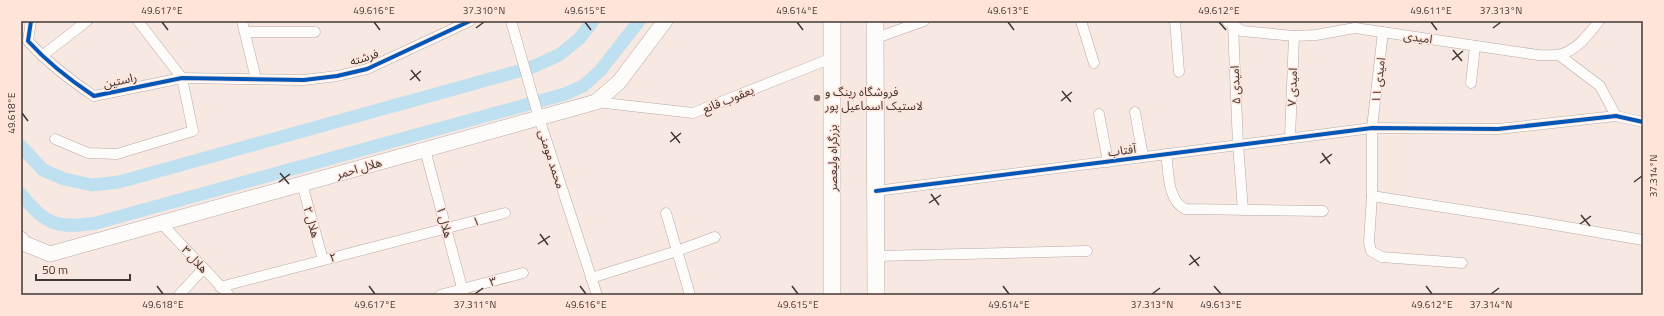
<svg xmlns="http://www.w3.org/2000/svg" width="1664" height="316" viewBox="0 0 1664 316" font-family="'Titillium Web','Noto Sans Arabic',sans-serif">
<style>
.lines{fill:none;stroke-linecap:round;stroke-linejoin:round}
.canal{stroke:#bee0f0;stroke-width:13}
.minor-casing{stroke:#b5aaa6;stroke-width:11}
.secondary-casing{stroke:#b5aaa6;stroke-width:16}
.trunk-casing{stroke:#b5aaa6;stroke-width:18}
.minor{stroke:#fefcfb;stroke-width:10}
.secondary{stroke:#fefcfb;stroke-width:15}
.trunk{stroke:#fefcfb;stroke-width:17}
.cycleway-casing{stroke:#ffe4da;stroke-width:6}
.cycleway{stroke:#0057b8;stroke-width:4}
.ticks{fill:none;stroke:#413733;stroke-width:1.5}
.poi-dot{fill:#817570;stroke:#ffe4da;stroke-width:1.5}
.labels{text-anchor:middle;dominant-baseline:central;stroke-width:3;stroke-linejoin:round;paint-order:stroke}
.street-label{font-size:12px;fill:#413733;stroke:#ffe4da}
.poi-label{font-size:12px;fill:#413733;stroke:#ffe4da;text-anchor:start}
.neatline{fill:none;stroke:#413733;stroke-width:1.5}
.ticks-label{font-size:10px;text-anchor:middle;fill:#413733}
</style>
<rect width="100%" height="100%" fill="#f7e8e2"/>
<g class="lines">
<g class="canal">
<polyline points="21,146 43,170 64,179 92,185 119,182 530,68 559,55 579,39 593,21"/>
<path d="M21,194C45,225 58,229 96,223L565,94L583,86L600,71L639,21"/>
</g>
<defs>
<g id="minor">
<path d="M31,21L28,41C48,63 70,80 94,96L182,78L304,80L337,76L367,69L470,21"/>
<polyline points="242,21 256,79"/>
<polyline points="511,21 539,118 597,295"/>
<polyline points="1081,21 1094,63"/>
<polyline points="1175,21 1179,72"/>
<path d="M1227,21L1242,31L1294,36L1316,35L1355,28L1538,55C1546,55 1554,56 1561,54C1577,50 1589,34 1599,21"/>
<polyline points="1233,24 1238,145 1243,210"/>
<polyline points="245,32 315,32"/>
<polyline points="1383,32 1372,128 1372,196 1369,242 1371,251 1382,257 1462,263"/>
<polyline points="876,38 924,21"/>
<polyline points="1559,55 1600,86 1616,116"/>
<polyline points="42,56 87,21"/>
<polyline points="1471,83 1475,46"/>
<polyline points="596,102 693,113 832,58"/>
<polyline points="1135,112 1143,157"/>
<polyline points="1099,114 1108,162"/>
<polyline points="1290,138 1294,36"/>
<polyline points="55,139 88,153 117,154 193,131 182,78 138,21"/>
<polyline points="425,150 464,295"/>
<path d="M1166,154C1169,172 1167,200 1185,209L1323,211"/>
<polyline points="302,184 323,260"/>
<polyline points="876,191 1372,128 1498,129 1616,116 1643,122"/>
<polyline points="1372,196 1526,220 1643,240"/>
<polyline points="666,213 690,295"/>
<polyline points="161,223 229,295"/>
<polyline points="876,256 1087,251"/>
<polyline points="591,278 677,251 715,237"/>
<polyline points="220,287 505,213"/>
<polyline points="179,295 203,269"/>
<polyline points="440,295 523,273"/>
</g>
<polyline id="secondary" points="21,239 23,243 50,254 596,102 619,82 665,21"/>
<g id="trunk">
<polyline points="832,21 832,295"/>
<polyline points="875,21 876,295"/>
</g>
</defs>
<use href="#minor" class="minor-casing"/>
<use href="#secondary" class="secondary-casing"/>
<use href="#trunk" class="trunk-casing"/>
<use href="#minor" class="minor"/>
<use href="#secondary" class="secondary"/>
<use href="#trunk" class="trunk"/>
<defs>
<g id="cycleway">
<path d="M31,21L28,41C48,63 70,80 94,96L182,78L304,80L337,76L367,69L470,21"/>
<polyline points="876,191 1372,128 1498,129 1616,116 1643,122"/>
</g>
</defs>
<use href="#cycleway" class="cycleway-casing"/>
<use href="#cycleway" class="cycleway"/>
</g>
<path class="ticks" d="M162,22L168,30M374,22L380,30M585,22L591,30M797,22L803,30M1008,22L1014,30M1219,22L1226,30M1431,22L1437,30M476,28L484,22M1493,28L1501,22M1453,50L1462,61M1452,60L1463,51M411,70L420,81M410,80L421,71M1062,91L1071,102M1061,101L1072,92M22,113L28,121M671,132L680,143M670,142L681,133M1322,153L1330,164M1320,163L1332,154M280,173L289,184M279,182L290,174M1634,182L1642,176M931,194L939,205M929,203L941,195M1581,215L1590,226M1580,224L1591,216M540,234L548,245M538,244L550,236M1190,255L1199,266M1189,265L1200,257M157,286L163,294M369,286L375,294M580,286L586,294M792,286L798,294M1003,286L1009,294M1214,286L1221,294M1426,286L1432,294M475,294L483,288M1152,294L1160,288M1491,294L1499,288"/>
<circle class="poi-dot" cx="817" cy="98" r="4"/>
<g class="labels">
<g class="street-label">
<text transform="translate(1418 37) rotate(8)">امیدی</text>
<text transform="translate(364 57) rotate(-18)">فرشته</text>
<text transform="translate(120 80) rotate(-12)">راستین</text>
<text transform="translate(1378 80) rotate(-83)">امیدی ۱۱</text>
<text transform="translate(1235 85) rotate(-93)">امیدی ۵</text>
<text transform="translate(1292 87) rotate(-88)">امیدی ۷</text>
<text transform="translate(728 99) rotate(-22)">یعقوب قانع</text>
<text transform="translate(1122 150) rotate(-7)">آفتاب</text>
<text transform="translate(832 158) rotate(-90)">بزرگراه ولیعصر</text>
<text transform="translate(552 159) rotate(72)">محمد مومنی</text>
<text transform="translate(359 168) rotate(-16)">هلال احمر</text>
<text transform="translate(476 221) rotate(-14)">۱</text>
<text transform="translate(312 222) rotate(74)">هلال ۲</text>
<text transform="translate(445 222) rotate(75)">هلال ۱</text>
<text transform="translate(333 257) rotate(-14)">۲</text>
<text transform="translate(195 259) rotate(47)">هلال ۳</text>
<text transform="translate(493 281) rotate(-15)">۳</text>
</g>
<g class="poi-label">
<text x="825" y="91">فروشگاه رینگ و<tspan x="825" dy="14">لاستیک اسماعیل پور</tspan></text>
</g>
</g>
<rect width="1664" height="316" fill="none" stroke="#ffe4da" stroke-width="44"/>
<path d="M36 274v6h94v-6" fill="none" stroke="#413733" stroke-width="2"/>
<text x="42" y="274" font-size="12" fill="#413733" stroke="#ffe4da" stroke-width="3" paint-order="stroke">50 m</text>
<rect x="22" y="22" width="1620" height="272" class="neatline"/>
<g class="ticks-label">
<text x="162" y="14">49.617°E</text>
<text x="374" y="14">49.616°E</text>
<text x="484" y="14">37.310°N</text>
<text x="585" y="14">49.615°E</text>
<text x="797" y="14">49.614°E</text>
<text x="1008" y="14">49.613°E</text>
<text x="1219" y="14">49.612°E</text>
<text x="1431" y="14">49.611°E</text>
<text x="1501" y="14">37.313°N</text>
<text transform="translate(11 113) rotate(-90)" y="4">49.618°E</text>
<text transform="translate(1653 176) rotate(-90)" y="4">37.314°N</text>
<text x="163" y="308">49.618°E</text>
<text x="375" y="308">49.617°E</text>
<text x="475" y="308">37.311°N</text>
<text x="586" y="308">49.616°E</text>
<text x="798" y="308">49.615°E</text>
<text x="1009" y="308">49.614°E</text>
<text x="1152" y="308">37.313°N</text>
<text x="1221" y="308">49.613°E</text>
<text x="1432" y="308">49.612°E</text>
<text x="1491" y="308">37.314°N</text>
</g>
</svg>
